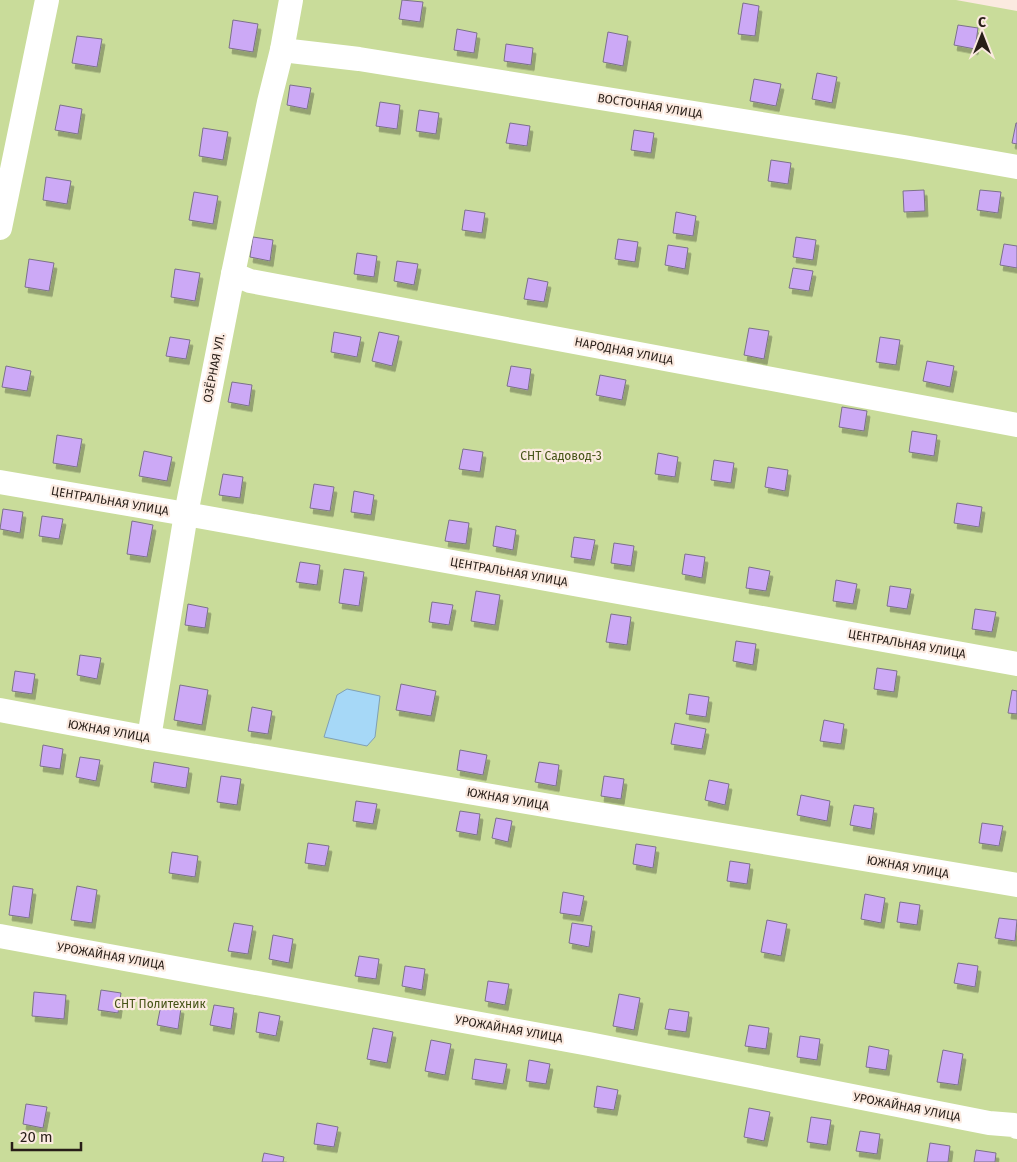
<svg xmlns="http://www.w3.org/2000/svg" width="1017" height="1162" viewBox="0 0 1017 1162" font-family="'Fira Sans',sans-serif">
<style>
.green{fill:#c9dc9a}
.water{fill:#a6d8f7;stroke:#80a0b4}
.building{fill:#cca9f6;stroke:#7b7189;filter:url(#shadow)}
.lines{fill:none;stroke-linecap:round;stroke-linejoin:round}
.minor{stroke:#fff;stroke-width:24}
.labels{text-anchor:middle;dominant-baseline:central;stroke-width:4.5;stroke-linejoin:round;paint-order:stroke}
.street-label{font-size:12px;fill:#281e18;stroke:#fbeae0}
.park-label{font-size:12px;fill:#465417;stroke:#fbeae0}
</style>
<defs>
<filter id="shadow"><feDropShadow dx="3" dy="5.5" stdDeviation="0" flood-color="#0004"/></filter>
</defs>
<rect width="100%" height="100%" fill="#fbeae0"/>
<polygon class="green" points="0,0 956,0 1017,11 1017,1162 0,1162"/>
<polygon class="water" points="347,689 380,696 375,737 367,746 324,737 337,695"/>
<g class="building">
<polygon points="402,0 423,2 420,22 399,19"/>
<polygon points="743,3 759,6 755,36 738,34"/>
<polygon points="233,20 258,24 253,52 229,48"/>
<polygon points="958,25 978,28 975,49 954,45"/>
<polygon points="457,29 477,33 474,53 454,50"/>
<polygon points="608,32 628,36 623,66 603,62"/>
<polygon points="77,36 102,39 97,67 72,63"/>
<polygon points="506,44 533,48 531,65 504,61"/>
<polygon points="817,73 837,77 832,103 812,99"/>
<polygon points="754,79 781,84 776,106 750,101"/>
<polygon points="290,85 311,88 307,109 287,105"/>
<polygon points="380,102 400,105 397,129 376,126"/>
<polygon points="60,105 82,109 78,134 55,130"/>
<polygon points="419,110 439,113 436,134 416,131"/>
<polygon points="510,123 530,126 527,146 506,143"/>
<polygon points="1016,123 1017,123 1017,144 1012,143"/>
<polygon points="203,128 228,132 223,160 199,156"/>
<polygon points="634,130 654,133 651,153 631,150"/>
<polygon points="771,160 791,163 788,184 768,181"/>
<polygon points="46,177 71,181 67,204 43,200"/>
<polygon points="924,190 925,211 904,212 903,191"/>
<polygon points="980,190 1001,192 998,213 977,210"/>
<polygon points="194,192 218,196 213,224 189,220"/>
<polygon points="465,210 485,213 482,233 462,230"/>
<polygon points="676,212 696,216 693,236 673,233"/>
<polygon points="253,237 273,240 270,261 250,257"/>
<polygon points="796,237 816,240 813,260 793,257"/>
<polygon points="618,239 638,242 635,262 615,259"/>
<polygon points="1004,244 1017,246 1017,268 1000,265"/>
<polygon points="668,245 688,248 685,269 665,265"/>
<polygon points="357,253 377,256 374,277 354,274"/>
<polygon points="29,259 54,263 49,291 25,287"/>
<polygon points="397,261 418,264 414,285 394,281"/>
<polygon points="793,268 813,271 809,291 789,288"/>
<polygon points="175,269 200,273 195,301 171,297"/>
<polygon points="528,278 548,282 544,302 524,299"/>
<polygon points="749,328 769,331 764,359 744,355"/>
<polygon points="334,332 361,337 357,357 331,352"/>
<polygon points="379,332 399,336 392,366 372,361"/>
<polygon points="170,337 190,340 186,359 166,356"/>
<polygon points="880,337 900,340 896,365 876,362"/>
<polygon points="927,361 954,366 950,387 923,381"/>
<polygon points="6,366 31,371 27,391 2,387"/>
<polygon points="511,366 531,369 528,390 507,386"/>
<polygon points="600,375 626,380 622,400 596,395"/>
<polygon points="232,382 252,385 249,406 228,402"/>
<polygon points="842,407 867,411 864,431 839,427"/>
<polygon points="912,431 937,435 934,456 909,452"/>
<polygon points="57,435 82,439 77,467 53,463"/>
<polygon points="463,449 483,452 480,472 459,469"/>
<polygon points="144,451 172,457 167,481 139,476"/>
<polygon points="658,453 678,457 675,477 655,474"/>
<polygon points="714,460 734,463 731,483 711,480"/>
<polygon points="768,467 788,470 785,491 765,487"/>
<polygon points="223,474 243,477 240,498 219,495"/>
<polygon points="314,484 334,487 330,511 310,508"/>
<polygon points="354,491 374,495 371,515 351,512"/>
<polygon points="957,503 982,507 979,527 954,523"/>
<polygon points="3,509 23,512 20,533 0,529"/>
<polygon points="42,516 63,519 59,539 39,536"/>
<polygon points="449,520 469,523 466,544 445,541"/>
<polygon points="132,521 153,525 147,557 127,554"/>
<polygon points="496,526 516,530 513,550 493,546"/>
<polygon points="574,537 595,540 591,560 571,557"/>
<polygon points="614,543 634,546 631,566 611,563"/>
<polygon points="685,554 705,557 702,578 682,574"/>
<polygon points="300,562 320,565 317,585 296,582"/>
<polygon points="749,567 770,571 766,591 746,588"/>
<polygon points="344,569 364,572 359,606 339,603"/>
<polygon points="836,580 857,584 853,604 833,601"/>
<polygon points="890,586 911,589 907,609 887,606"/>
<polygon points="476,591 500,595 495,625 471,621"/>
<polygon points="432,602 453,605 449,625 429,622"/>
<polygon points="188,604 208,608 205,628 185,625"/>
<polygon points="975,609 996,612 992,632 972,629"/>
<polygon points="611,614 631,617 627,645 606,642"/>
<polygon points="736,641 756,644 753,665 733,661"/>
<polygon points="80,655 101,658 97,679 77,675"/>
<polygon points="877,668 897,671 894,692 874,689"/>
<polygon points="15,671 35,674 32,694 12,691"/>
<polygon points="401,684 436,691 431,716 396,710"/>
<polygon points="180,685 208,690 202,725 174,720"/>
<polygon points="1012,690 1017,691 1017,714 1008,713"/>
<polygon points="689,694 709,697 706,717 686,714"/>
<polygon points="252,707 272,711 268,734 248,731"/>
<polygon points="824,720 844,724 841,744 820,741"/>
<polygon points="675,723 706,729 702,749 671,744"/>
<polygon points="43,745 63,749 60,769 40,766"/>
<polygon points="460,750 487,755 483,775 457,770"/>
<polygon points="80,757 100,760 96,781 76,777"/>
<polygon points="154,762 189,768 186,788 151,782"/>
<polygon points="539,762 559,765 556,786 535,782"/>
<polygon points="221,776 241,779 237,805 217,802"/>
<polygon points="604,776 624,779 621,799 601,796"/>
<polygon points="709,780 729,784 725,805 705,800"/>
<polygon points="801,795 830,801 827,821 797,815"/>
<polygon points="356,801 377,804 373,824 353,821"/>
<polygon points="854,805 874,808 871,829 850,825"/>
<polygon points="460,811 480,814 477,835 456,831"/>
<polygon points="496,818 512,821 508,842 492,838"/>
<polygon points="982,823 1003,826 999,846 979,843"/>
<polygon points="308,843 329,846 325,866 305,863"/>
<polygon points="636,844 656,847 653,868 633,864"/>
<polygon points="172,852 198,856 195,877 169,873"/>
<polygon points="730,861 750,864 747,884 727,881"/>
<polygon points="13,886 33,889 29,918 9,915"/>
<polygon points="77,886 97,890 92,923 71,920"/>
<polygon points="563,892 584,896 580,916 560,913"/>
<polygon points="865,894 885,898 881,923 861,919"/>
<polygon points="900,902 920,905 917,925 897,922"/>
<polygon points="999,918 1017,920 1015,941 995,938"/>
<polygon points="767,920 787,924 781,956 761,952"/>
<polygon points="234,923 253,926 248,954 228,951"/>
<polygon points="572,923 592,926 589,947 569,943"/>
<polygon points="273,935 293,939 289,963 269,959"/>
<polygon points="359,956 379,959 376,979 355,976"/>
<polygon points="958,963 978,966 975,987 954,983"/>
<polygon points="405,966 425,969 422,990 402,986"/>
<polygon points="488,981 509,984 505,1005 485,1001"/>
<polygon points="101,990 121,993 118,1013 98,1010"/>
<polygon points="34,992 66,995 64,1019 32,1016"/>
<polygon points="619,994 640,998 634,1030 613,1026"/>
<polygon points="161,1005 181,1008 178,1029 157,1025"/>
<polygon points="214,1005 234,1008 231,1029 210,1025"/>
<polygon points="669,1009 689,1012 686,1032 665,1029"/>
<polygon points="259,1012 280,1016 276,1036 256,1032"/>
<polygon points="749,1025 769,1028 766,1049 745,1046"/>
<polygon points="373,1028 393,1032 387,1063 367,1059"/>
<polygon points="800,1036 820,1039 817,1060 797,1057"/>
<polygon points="431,1040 451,1044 445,1075 425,1071"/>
<polygon points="869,1046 889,1050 886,1070 866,1067"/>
<polygon points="943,1050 963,1054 958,1085 937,1082"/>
<polygon points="475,1059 507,1064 503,1084 472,1079"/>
<polygon points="529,1060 550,1064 546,1084 526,1081"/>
<polygon points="597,1086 618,1090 614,1110 594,1107"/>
<polygon points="26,1104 47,1107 43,1128 23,1124"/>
<polygon points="749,1108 770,1112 764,1141 744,1137"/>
<polygon points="811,1117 831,1120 827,1145 807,1142"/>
<polygon points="317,1123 338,1127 334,1147 314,1144"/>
<polygon points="860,1131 880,1134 877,1154 856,1151"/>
<polygon points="930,1143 950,1146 948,1162 927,1162"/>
<polygon points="976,1150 996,1153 995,1162 974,1162"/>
<polygon points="264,1153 284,1157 283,1162 262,1162"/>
</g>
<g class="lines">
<g class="minor">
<polyline points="282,50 359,59 904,147 1017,167"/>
<polyline points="0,228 47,0"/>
<polyline points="233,274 250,281 1017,425"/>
<polyline points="0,482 186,514 1017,664"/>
<polyline points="0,710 149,738 1017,885"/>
<polyline points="149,738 186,514 233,274 269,102 282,50 291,0"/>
<polyline points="0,936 589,1044 989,1123 1014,1125 1017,1127"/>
</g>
</g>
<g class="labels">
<g class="street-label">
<text transform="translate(650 106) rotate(9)">ВОСТОЧНАЯ УЛИЦА</text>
<text transform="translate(624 351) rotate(11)">НАРОДНАЯ УЛИЦА</text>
<text transform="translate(214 368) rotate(-79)">ОЗЁРНАЯ УЛ.</text>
<text transform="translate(110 501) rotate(10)">ЦЕНТРАЛЬНАЯ УЛИЦА</text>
<text transform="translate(509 572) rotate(10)">ЦЕНТРАЛЬНАЯ УЛИЦА</text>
<text transform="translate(907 644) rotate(10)">ЦЕНТРАЛЬНАЯ УЛИЦА</text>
<text transform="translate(109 731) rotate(10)">ЮЖНАЯ УЛИЦА</text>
<text transform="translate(508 799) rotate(10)">ЮЖНАЯ УЛИЦА</text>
<text transform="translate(908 867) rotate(10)">ЮЖНАЯ УЛИЦА</text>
<text transform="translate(111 956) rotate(10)">УРОЖАЙНАЯ УЛИЦА</text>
<text transform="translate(509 1029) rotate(10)">УРОЖАЙНАЯ УЛИЦА</text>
<text transform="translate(907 1107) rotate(11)">УРОЖАЙНАЯ УЛИЦА</text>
</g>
<g class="park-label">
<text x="561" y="456">СНТ Садовод-3</text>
<text x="160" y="1004">СНТ Политехник</text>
</g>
</g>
<g transform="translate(982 35)" stroke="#fbeae0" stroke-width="4" paint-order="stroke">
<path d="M0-4L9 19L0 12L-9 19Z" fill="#281e18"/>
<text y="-8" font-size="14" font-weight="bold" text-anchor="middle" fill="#281e18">С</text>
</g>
<path d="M12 1142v8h69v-8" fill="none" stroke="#281e18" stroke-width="2.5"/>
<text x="20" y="1142" font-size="15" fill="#281e18" stroke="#fbeae0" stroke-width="4" paint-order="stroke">20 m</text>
</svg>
